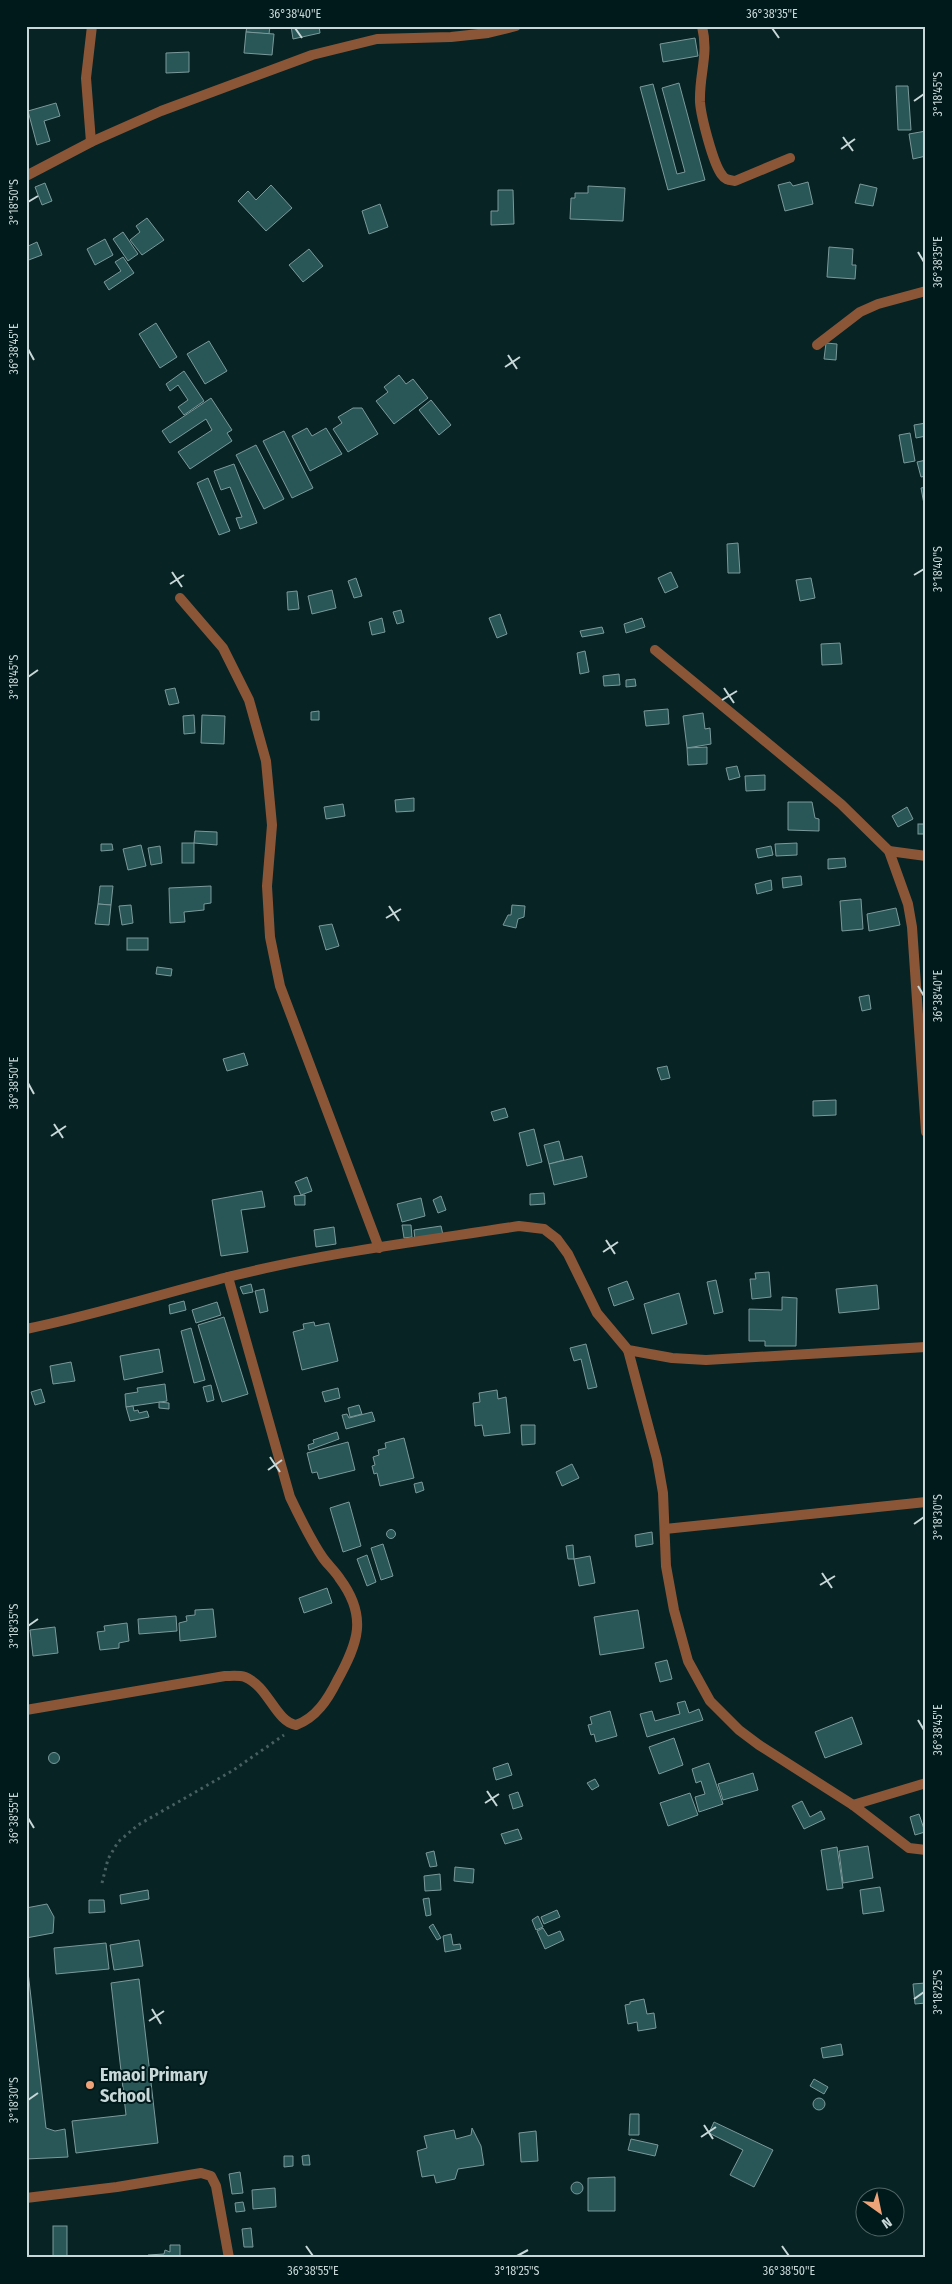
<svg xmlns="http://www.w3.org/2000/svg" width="952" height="2284" viewBox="0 0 952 2284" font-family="'Fira Sans Condensed',sans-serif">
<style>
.building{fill:#295758;stroke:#7c999a}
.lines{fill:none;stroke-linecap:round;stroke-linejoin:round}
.path{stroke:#486061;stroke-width:3;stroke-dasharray:2.5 4;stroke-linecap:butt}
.minor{stroke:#8b5638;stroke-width:10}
.ticks{fill:none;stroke:#c8d7d7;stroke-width:2}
.poi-dot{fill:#efa378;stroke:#00191a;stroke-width:2}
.labels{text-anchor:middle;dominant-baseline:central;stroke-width:4;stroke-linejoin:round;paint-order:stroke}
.poi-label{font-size:18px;font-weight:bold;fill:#c8d7d7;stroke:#00191a;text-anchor:start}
.neatline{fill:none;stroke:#c8d7d7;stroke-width:2}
.ticks-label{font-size:12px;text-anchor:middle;fill:#c8d7d7}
</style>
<rect width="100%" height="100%" fill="#072324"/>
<g class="building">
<polygon points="247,26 270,26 269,34 246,32"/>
<polygon points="291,26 319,26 320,33 293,39"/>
<polygon points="246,32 274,34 272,55 244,53"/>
<polygon points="695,38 698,56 663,62 660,44"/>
<polygon points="189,52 189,72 166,73 166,53"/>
<polygon points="679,83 705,180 668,190 640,87 653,84 677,174 685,172 662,88"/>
<polygon points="896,86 908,86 911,130 898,130"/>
<polygon points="56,103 60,116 44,121 50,141 37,145 28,111"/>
<polygon points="926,131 926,156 913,159 909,134"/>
<polygon points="790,182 793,186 808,182 813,204 785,211 778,185"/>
<polygon points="45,183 52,201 42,205 35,187"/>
<polygon points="860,184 877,188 873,206 855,203"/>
<polygon points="271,185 292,208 266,231 238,201 248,191 256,200"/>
<polygon points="588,186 625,188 623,221 570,219 571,198 575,198 575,193 588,193"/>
<polygon points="498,190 513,190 514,224 491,225 491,211 498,211"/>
<polygon points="380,204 388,227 369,234 362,211"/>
<polygon points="147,218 164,240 142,255 130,240 140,232 136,226"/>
<polygon points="123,232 138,254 128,261 113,239"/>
<polygon points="105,239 113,255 95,265 87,249"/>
<polygon points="37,242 42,255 26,261 26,247"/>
<polygon points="829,247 853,249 852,265 856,265 855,279 827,277"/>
<polygon points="309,249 323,266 303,282 289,265"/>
<polygon points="123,257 134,273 109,290 104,282 121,271 115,262"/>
<polygon points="156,323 177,357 160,368 139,334"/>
<polygon points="209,341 227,371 205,384 187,354"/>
<polygon points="826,343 837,344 836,360 824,359"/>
<polygon points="184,371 204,401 184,415 178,407 188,400 178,385 170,391 166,384"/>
<polygon points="399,375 406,384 413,379 428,398 394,424 376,401 388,392 384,387"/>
<polygon points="211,398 232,430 227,433 232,441 190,469 178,452 212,430 206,419 170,443 162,431"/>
<polygon points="431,400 451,425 439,435 419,410"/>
<polygon points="353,408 362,408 378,434 348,452 333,429 342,423 338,417"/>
<polygon points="926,423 926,436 916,438 914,425"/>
<polygon points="307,428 312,436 326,428 342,454 310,471 292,436"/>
<polygon points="284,431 313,488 292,498 263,441"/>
<polygon points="910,433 915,461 904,463 899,435"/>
<polygon points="256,445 284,499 264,509 236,455"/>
<polygon points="926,460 926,476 921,477 917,462"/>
<polygon points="234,464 257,523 240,529 236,518 242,517 230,487 221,490 214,471"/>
<polygon points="208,478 230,531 219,535 197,483"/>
<polygon points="926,487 926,515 921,488"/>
<polygon points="738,543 740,573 728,573 727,544"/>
<polygon points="671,572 678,587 665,593 658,578"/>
<polygon points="356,578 362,596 354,598 348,581"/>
<polygon points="811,578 815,598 800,601 796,580"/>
<polygon points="332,590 336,608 312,614 308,596"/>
<polygon points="297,591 299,609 288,610 287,592"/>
<polygon points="401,610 404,622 397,624 393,612"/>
<polygon points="500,614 507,634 497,638 489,618"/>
<polygon points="382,618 385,632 372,635 369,622"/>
<polygon points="642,618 645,627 626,633 624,624"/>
<polygon points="602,627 604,633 582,637 580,631"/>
<polygon points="840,643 842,664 822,665 821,644"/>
<polygon points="585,651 589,672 580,674 577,653"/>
<polygon points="619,674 620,685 604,686 603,676"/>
<polygon points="635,679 636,686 626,687 626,680"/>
<polygon points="175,688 179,703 169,705 165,690"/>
<polygon points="668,709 669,724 646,726 644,711"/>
<polygon points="319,711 319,720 311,720 311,712"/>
<polygon points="703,713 705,729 710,728 711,744 687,748 683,716"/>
<polygon points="194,715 195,733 184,734 183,716"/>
<polygon points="202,715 225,716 224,744 201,743"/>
<polygon points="707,747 707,764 688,765 687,748"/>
<polygon points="737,766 740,777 729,780 726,768"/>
<polygon points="765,775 765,790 746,791 745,776"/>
<polygon points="414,798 414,811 396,812 395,800"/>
<polygon points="788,802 812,802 815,818 819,819 819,831 788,830"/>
<polygon points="343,804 345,816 326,819 324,807"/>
<polygon points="907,807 913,819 898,827 892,816"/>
<rect x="918" y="824" width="8" height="10"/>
<polygon points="195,831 217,832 217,845 194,843"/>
<rect x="182" y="843" width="12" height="20"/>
<polygon points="797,843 797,855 776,856 775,844"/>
<polygon points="101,844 112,844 113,850 101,851"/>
<polygon points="141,845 146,866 128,870 123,849"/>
<polygon points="160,846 162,863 151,865 148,848"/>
<polygon points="771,846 773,855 758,858 756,849"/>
<polygon points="845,858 846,867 828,869 828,859"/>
<polygon points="801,876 802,885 783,888 782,878"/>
<polygon points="771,880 772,890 757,894 755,884"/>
<polygon points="100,886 113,886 111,905 98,904"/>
<polygon points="211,886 211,903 204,904 204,910 184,912 185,922 170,923 169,888"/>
<polygon points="861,899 863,929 842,931 840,901"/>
<polygon points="98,904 111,905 109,925 95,924"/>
<polygon points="131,905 133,923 122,925 119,906"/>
<polygon points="512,905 525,906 524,917 518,919 516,928 503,925 508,915 511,915"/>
<polygon points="896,908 900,925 869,931 867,914"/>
<polygon points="332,924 339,946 326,950 319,926"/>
<rect x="127" y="938" width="21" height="12"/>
<polygon points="157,967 172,969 171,976 156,974"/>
<polygon points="869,995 871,1009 862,1011 859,997"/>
<polygon points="244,1053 248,1065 227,1071 223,1059"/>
<polygon points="667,1066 670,1078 661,1080 657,1068"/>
<polygon points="836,1100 836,1115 813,1116 813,1101"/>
<polygon points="505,1108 508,1117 494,1121 491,1112"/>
<polygon points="534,1129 542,1162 527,1166 519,1133"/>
<polygon points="559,1141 564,1160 549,1164 544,1145"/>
<polygon points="582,1156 587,1177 554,1185 549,1164"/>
<polygon points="307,1177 312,1191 301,1195 295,1182"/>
<polygon points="262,1191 265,1207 241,1210 248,1252 221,1256 212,1200"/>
<polygon points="544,1193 545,1204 530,1205 530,1194"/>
<polygon points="305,1195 305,1205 295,1205 294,1196"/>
<polygon points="441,1196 446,1210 438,1213 433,1200"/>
<polygon points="421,1198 425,1216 402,1222 397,1204"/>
<polygon points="402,1225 411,1225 412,1237 404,1238"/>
<polygon points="441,1226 443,1235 415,1240 414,1230"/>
<polygon points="334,1227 336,1244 316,1247 314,1230"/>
<polygon points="769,1272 771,1297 752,1299 750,1279 756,1279 755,1273"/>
<polygon points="716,1280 723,1312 714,1314 707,1282"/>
<polygon points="627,1281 634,1299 614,1306 608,1288"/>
<polygon points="251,1284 253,1292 243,1294 240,1287"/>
<polygon points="877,1285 879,1309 839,1313 836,1289"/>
<polygon points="264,1289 268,1311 260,1313 255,1291"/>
<polygon points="679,1293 687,1324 652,1334 644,1304"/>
<polygon points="782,1297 797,1298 796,1346 765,1346 765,1341 749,1341 749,1309 782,1310"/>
<polygon points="184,1301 186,1310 170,1314 169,1305"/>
<polygon points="217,1302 221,1315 196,1323 192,1310"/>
<polygon points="224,1317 248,1394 222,1402 198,1325"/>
<polygon points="314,1322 315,1326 329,1323 338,1361 302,1370 293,1332 304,1329 303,1324"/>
<polygon points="191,1328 205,1380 194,1383 181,1331"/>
<polygon points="586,1344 597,1387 588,1389 581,1359 574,1361 570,1348"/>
<polygon points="159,1349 163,1372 124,1380 120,1356"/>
<polygon points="71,1362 75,1381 53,1384 50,1366"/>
<polygon points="165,1384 167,1401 126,1407 125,1394 138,1392 137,1388"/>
<polygon points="211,1385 214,1400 207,1402 203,1387"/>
<polygon points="338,1388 340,1398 325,1402 322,1392"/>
<polygon points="41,1389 45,1402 35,1405 31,1392"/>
<polygon points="497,1390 498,1399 506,1397 510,1433 484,1436 482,1425 475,1426 473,1403 480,1402 479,1393"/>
<polygon points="159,1402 169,1403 169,1409 159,1408"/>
<polygon points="359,1405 362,1414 350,1417 348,1408"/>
<polygon points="133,1406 134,1411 138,1410 139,1413 147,1411 149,1417 130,1421 126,1407"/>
<polygon points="372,1412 375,1421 346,1429 342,1415 347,1414 349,1418"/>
<polygon points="521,1425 535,1425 535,1444 522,1445"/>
<polygon points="337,1432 339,1439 309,1450 308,1445 314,1443 313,1440"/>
<polygon points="404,1438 414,1478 380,1486 377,1473 374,1474 372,1466 375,1465 373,1457 379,1455 378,1450 386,1448 385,1443"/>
<polygon points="348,1442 355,1470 319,1479 317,1472 312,1473 307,1453"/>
<polygon points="572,1464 579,1478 562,1486 556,1472"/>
<polygon points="422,1482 424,1490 416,1493 414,1484"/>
<polygon points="349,1502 361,1546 343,1552 330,1508"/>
<circle cx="391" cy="1534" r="4.5"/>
<polygon points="652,1532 653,1544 636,1547 635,1535"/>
<polygon points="383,1544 393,1576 381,1580 371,1548"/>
<polygon points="573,1545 574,1559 568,1559 566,1546"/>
<polygon points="367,1555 376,1582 367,1586 357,1559"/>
<polygon points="590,1556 595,1583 579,1586 574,1559"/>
<polygon points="327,1588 332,1603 304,1613 299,1598"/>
<polygon points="213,1609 216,1637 180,1641 179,1623 187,1621 186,1616 195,1615 195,1610"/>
<polygon points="638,1610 644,1648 600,1655 594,1617"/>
<polygon points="176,1616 177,1631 139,1634 138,1619"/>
<polygon points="127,1623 129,1641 119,1643 119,1648 100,1650 97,1632 105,1631 104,1626"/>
<polygon points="55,1627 58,1653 33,1656 30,1630"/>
<polygon points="667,1660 672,1679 660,1682 655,1663"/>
<polygon points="685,1701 689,1713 699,1709 703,1720 647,1737 640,1714 652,1711 655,1721 680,1714 677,1703"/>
<polygon points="610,1711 617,1736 596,1742 594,1734 591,1735 588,1725 592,1724 590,1717"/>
<polygon points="852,1717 862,1744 825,1758 815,1732"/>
<polygon points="674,1738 683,1765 659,1774 649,1747"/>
<circle cx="54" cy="1758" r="5.5"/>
<polygon points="508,1763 512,1775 496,1780 493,1768"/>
<polygon points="709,1763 723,1804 699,1812 695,1797 705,1794 701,1781 696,1783 692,1769"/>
<polygon points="753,1773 758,1790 723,1800 718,1784"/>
<polygon points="595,1779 599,1786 592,1790 587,1783"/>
<polygon points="518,1792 523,1806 513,1809 509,1795"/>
<polygon points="690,1793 698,1815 668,1826 660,1803"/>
<polygon points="802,1801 810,1817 821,1811 825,1819 804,1829 792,1806"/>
<polygon points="919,1814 925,1832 915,1835 910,1817"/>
<polygon points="518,1829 522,1839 505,1844 501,1834"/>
<polygon points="868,1846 873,1878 843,1883 839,1851"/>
<polygon points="837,1847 843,1888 827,1890 821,1850"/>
<polygon points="434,1851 437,1866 430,1867 426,1853"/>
<polygon points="455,1867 474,1869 473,1883 454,1881"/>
<polygon points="440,1874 441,1890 425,1891 424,1876"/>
<polygon points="880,1887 884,1911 863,1914 860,1890"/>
<polygon points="148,1890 149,1899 121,1904 120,1895"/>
<polygon points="429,1898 431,1915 426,1916 423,1899"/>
<polygon points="89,1900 104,1900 105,1912 89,1913"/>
<polygon points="47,1904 54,1917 53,1933 26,1938 26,1908"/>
<polygon points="557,1910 560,1917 544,1924 541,1917"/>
<polygon points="538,1916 543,1927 536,1930 532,1920"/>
<polygon points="433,1924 441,1938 437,1940 429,1927"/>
<polygon points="543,1928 548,1936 560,1931 564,1940 545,1949 537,1931"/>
<polygon points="451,1934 453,1945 460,1944 461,1949 445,1952 443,1936"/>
<polygon points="139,1940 143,1966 114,1970 110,1945"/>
<polygon points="106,1943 109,1969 56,1974 54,1948"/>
<polygon points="27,1963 46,2128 55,2131 65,2129 68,2157 26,2159"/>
<polygon points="139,1979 158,2143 76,2153 72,2121 126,2115 111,1983"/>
<polygon points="925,1983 926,2003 915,2004 913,1984"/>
<polygon points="644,1999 647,2014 654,2013 656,2028 638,2031 637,2022 628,2024 625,2005 630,2004 630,2002"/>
<polygon points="841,2044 843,2055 823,2058 821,2048"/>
<polygon points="814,2079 828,2087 824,2094 810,2086"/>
<circle cx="819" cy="2104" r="6"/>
<polygon points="630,2114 639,2114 639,2135 629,2135"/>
<polygon points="714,2122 773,2150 754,2187 730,2175 743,2150 709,2133"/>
<polygon points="472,2128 481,2146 484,2165 458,2169 455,2179 436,2183 434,2175 422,2177 417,2151 427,2148 424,2136 454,2130 456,2139 471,2135"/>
<polygon points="536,2131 538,2161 521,2162 519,2133"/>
<polygon points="631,2139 658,2145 655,2156 628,2150"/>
<polygon points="309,2155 310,2165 303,2165 302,2156"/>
<polygon points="284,2156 293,2156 293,2166 284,2167"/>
<polygon points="240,2172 243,2193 232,2194 229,2174"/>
<polygon points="615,2177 615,2211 588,2211 588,2178"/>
<circle cx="577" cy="2188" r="6"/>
<polygon points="275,2188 276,2207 253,2209 252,2190"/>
<polygon points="243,2202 245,2211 236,2212 235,2203"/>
<rect x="53" y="2226" width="14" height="32"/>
<polygon points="251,2228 253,2247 244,2247 242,2229"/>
<polygon points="170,2245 180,2245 180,2258 148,2258 148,2255 164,2254 165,2250 170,2252"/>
</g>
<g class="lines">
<polyline class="path" points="102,1883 108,1859 118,1842 138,1825 232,1771 284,1735"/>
<g class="minor">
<path d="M702,26C709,56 699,73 700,102C701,116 713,164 722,175C725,180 729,180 735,181L790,158"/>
<polyline points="91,142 86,78 92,26"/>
<polyline points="26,176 91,142 161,111 312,55 377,39 451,37 488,33 516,26"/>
<polyline points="817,345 860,312 878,304 926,291"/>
<polyline points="180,598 223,648 249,700 266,761 272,825 267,886 270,937 280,986 379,1248"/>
<polyline points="655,650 841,804 889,851 908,904 912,927 926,1132"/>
<polyline points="889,851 926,856"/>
<path d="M26,1329C95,1315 161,1294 228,1277C323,1253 422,1241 519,1226L544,1229L557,1239L568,1254L597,1313L628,1350L672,1358L706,1360L926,1347"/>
<polyline points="628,1350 657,1459 663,1493 666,1566 674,1610 688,1661 710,1701 739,1730 759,1745 853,1805 909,1848 926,1850"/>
<polyline points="665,1529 926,1502"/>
<path d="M26,1710L225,1676C231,1676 239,1675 245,1677C268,1686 276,1722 296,1725C316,1718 328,1699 337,1681C358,1643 368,1617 340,1579C335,1571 328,1565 323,1558C310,1539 300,1518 290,1497L228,1277"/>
<polyline points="853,1805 926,1783"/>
<polyline points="26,2198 117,2187 201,2173 211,2176 216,2186 229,2258"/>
</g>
</g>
<path class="ticks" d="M295,28L302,38M772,28L779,38M914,101L924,94M843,137L853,151M841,149L855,139M28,202L38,196M918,252L924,262M28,349L34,360M508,355L517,369M505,367L520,357M172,572L182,587M914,575L924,569M170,584L184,575M28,677L38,670M724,688L734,703M722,700L737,691M389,906L399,921M386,918L401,909M918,986L924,996M28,1083L34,1094M54,1124L63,1138M51,1136L66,1126M606,1240L615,1254M603,1252L618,1242M270,1457L280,1472M268,1470L282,1460M914,1524L924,1517M822,1573L832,1588M820,1585L835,1576M28,1626L38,1619M918,1720L924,1730M487,1791L497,1806M485,1803L499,1794M28,1818L34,1828M914,1999L924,1992M152,2009L161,2024M149,2021L164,2011M28,2100L38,2093M704,2125L713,2139M701,2137L716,2127M306,2246L313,2256M782,2246L789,2256M517,2256L528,2250"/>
<circle class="poi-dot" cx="90" cy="2085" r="5"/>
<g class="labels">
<g class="poi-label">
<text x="100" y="2075">Emaoi Primary<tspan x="100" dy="21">School</tspan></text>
</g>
</g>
<rect width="952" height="2284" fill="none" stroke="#00191a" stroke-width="55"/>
<g transform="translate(880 2212) rotate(147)"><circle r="24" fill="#00191a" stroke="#506566"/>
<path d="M0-4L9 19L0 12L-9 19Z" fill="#efa378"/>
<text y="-8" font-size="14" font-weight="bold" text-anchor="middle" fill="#c8d7d7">N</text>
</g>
<rect x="28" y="28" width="896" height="2228" class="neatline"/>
<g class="ticks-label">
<text x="295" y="18">36°38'40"E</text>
<text x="772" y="18">36°38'35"E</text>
<text transform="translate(938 94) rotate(-90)" y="4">3°18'45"S</text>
<text transform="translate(14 202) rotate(-90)" y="4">3°18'50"S</text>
<text transform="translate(938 262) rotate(-90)" y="4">36°38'35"E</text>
<text transform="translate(14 349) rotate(-90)" y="4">36°38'45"E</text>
<text transform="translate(938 569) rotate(-90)" y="4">3°18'40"S</text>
<text transform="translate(14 677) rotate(-90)" y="4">3°18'45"S</text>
<text transform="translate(938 996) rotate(-90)" y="4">36°38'40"E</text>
<text transform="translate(14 1083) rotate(-90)" y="4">36°38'50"E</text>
<text transform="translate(938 1517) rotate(-90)" y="4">3°18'30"S</text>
<text transform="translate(14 1626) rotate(-90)" y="4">3°18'35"S</text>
<text transform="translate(938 1730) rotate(-90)" y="4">36°38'45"E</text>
<text transform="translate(14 1818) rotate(-90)" y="4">36°38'55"E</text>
<text transform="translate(938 1992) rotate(-90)" y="4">3°18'25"S</text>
<text transform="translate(14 2100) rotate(-90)" y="4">3°18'30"S</text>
<text x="313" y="2275">36°38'55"E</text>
<text x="517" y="2275">3°18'25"S</text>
<text x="789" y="2275">36°38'50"E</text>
</g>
</svg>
